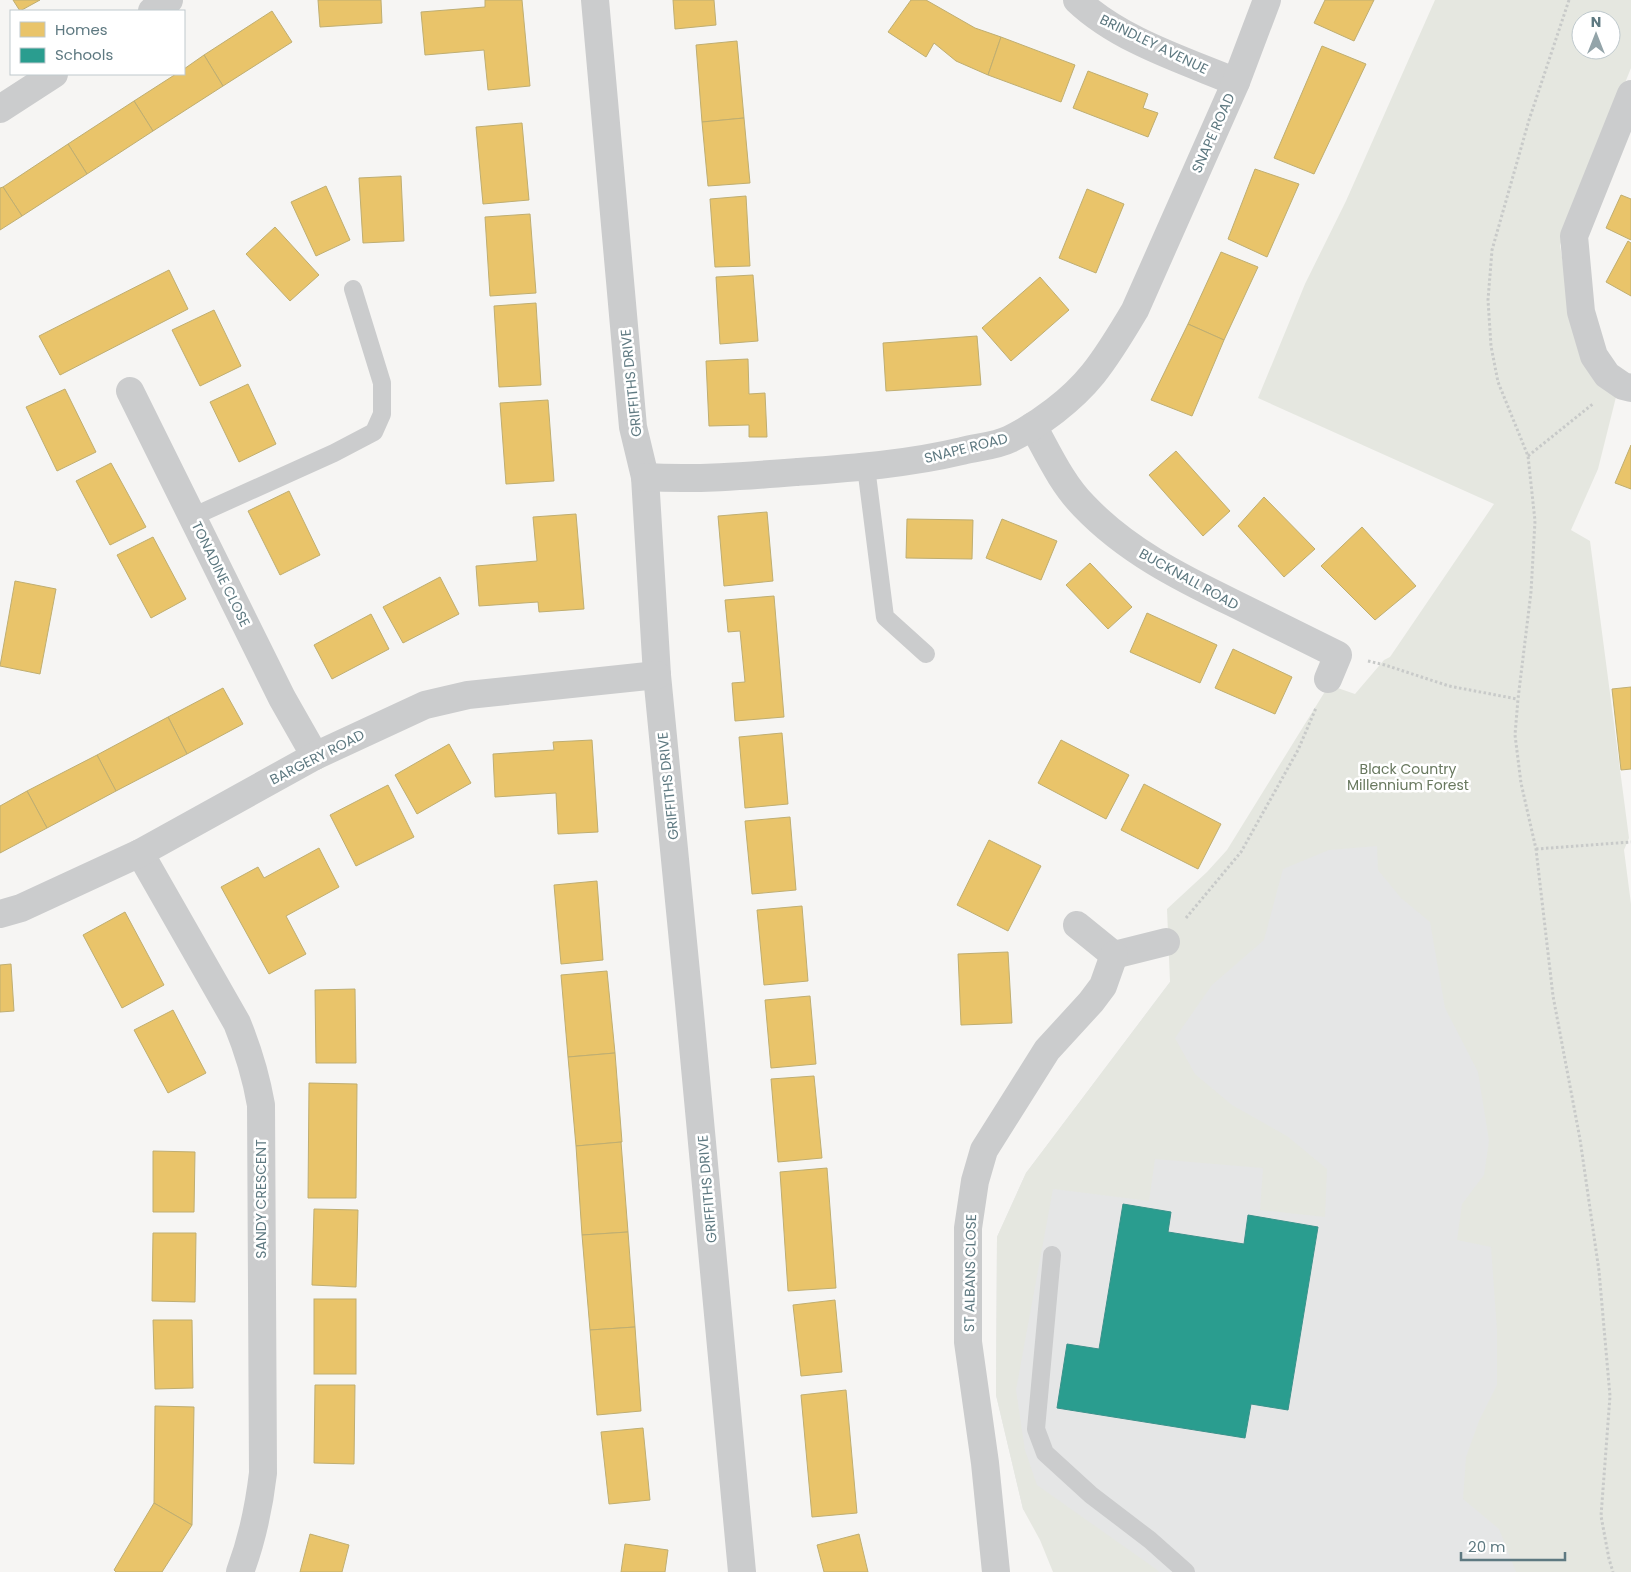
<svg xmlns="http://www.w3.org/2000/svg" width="1631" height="1572" viewBox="0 0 1631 1572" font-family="Poppins,sans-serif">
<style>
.built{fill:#e5e6e6}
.green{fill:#e5e7e0;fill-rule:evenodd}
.homes{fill:#e9c46a;stroke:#bfae71}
.schools{fill:#2a9d8f;stroke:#3a928b}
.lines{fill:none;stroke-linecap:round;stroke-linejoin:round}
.path{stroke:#c8cac9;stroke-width:3;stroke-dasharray:2.5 2.5;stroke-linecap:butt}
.service{stroke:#cbcccd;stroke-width:18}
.minor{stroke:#cbcccd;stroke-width:28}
.labels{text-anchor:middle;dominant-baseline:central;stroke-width:5;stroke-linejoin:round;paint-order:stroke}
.street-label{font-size:14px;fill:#5e7981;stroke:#fff}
.park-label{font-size:14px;fill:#68785e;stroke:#fff}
</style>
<rect width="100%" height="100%" fill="#f6f5f3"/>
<polygon class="built" points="1381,683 1453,706 1571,1572 1083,1572 1023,1509 996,1395 997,1237 1026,1173 1170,982"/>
<path class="green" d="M1435,0H1631V68L1560,245L1574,334L1616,397L1598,469L1571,530L1590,541L1629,838L1624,850L1631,904V1572H1516L1499,1529L1463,1499L1466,1457L1479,1421L1497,1385V1330L1491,1247L1457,1240L1462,1204L1484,1175L1489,1141L1478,1072L1445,1008L1430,922L1401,898L1378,870L1377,846L1329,850L1283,869L1264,940L1212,985L1175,1038L1195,1074L1232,1105L1287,1136L1327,1169L1325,1217L1260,1210L1263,1168L1155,1159L1149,1201L1053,1189L1016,1390L1025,1450L1037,1485L1156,1569L1159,1572H1053L1040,1540L1023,1509L996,1395L997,1237L1026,1173L1170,982L1167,909L1207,872L1227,850L1329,685L1355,694L1384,660L1390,657L1494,504L1258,398L1305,284L1346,201ZM1581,20H1611V50H1581Z"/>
<g class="homes">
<polygon points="13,0 40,0 20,11"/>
<polygon points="318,0 381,0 382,23 320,27"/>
<polygon points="485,0 522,0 530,86 488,90 484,50 425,55 421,12 485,7"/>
<polygon points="673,0 714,0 716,25 675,29"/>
<polygon points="911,0 926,0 975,28 1001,37 988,75 956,61 934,43 926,57 888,32"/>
<polygon points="1325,0 1374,0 1354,41 1314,23"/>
<polygon points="272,11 292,42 223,86 204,55"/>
<polygon points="1001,37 1075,65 1061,102 988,75"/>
<polygon points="737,41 744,118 702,122 696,45"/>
<polygon points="1322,46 1366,64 1314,174 1274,158"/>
<polygon points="204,55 223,86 153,131 134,101 176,74 184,74 184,69"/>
<polygon points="1088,71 1148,94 1143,108 1158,113 1148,137 1073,108"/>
<polygon points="134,101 153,131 87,174 68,144"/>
<polygon points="744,118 750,183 708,186 702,122"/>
<polygon points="522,123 529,200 483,204 476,127"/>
<polygon points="68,144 87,174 22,216 3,187"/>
<polygon points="1255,169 1299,184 1267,257 1228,239"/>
<polygon points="401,176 404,241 363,243 359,178"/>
<polygon points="326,186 350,240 316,256 291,202"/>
<polygon points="3,187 22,216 0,230 0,188"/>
<polygon points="1087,189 1124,204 1096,273 1059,258"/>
<polygon points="1621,195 1631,199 1631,240 1606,228"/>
<polygon points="746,196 750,266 715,267 710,199"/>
<polygon points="530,214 536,293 490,296 485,217"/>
<polygon points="275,227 319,275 290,301 246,254"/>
<polygon points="1628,241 1631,243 1631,296 1606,282"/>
<polygon points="1221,252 1258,267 1224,340 1188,324"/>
<polygon points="169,270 188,309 60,375 39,336"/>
<polygon points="753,275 758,341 720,344 716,277"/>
<polygon points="1040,277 1069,310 1011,361 982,328"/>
<polygon points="536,303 541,385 499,387 494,306"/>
<polygon points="214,310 241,366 200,386 172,330"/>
<polygon points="1188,324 1224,340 1192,416 1151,400"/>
<polygon points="977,336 981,385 886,391 883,343"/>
<polygon points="748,359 749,394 765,393 767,437 749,437 749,425 709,426 706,361"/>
<polygon points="248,384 276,444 239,462 210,402"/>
<polygon points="65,389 96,452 57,471 26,407"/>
<polygon points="548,400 554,481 506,484 500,403"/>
<polygon points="1631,445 1631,489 1615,483"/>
<polygon points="1176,451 1230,511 1203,536 1149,475"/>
<polygon points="111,463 146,527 110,545 76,481"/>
<polygon points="289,491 320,555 280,575 248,511"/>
<polygon points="1264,497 1315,549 1284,577 1238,526"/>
<polygon points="767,512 773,581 724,586 718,516"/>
<polygon points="576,514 584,609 539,612 538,602 479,606 476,566 537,561 533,517"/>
<polygon points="907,519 973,520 972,559 906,558"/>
<polygon points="1002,519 1057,541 1041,580 986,558"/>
<polygon points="1362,527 1416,586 1375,620 1321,566"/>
<polygon points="153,537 186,599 151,618 117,555"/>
<polygon points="1090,563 1132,607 1108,629 1066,585"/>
<polygon points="440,577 459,614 403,643 383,607"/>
<polygon points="15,581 56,589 40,674 0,666"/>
<polygon points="774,596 784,717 735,721 732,683 745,682 740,631 728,632 725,600"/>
<polygon points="1147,613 1217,645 1200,683 1130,652"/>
<polygon points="371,614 389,649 332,679 314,645"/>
<polygon points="1233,649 1292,677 1275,714 1215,688"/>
<polygon points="1631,687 1631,769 1621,770 1612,689"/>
<polygon points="223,688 243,724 187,754 168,717"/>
<polygon points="168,717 187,754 116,791 97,755"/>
<polygon points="782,733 788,804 745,808 739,737"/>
<polygon points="592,740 598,832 558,834 556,793 495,797 493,754 554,750 553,742"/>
<polygon points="1061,740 1129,775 1106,819 1038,783"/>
<polygon points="449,744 471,783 417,814 395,775"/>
<polygon points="97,755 116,791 47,828 27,791"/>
<polygon points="1144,784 1221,824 1198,869 1121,830"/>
<polygon points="388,785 414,837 356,866 330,815"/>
<polygon points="27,791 47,828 0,853 0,806"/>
<polygon points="790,817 796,890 752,894 745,821"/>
<polygon points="989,840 1041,866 1008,931 957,905"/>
<polygon points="319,848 339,887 286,916 306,954 269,974 221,887 258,867 264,878"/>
<polygon points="597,881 603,960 561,964 554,885"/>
<polygon points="802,906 808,981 764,985 757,910"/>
<polygon points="125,912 164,985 122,1008 83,935"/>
<polygon points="1008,952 1012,1023 961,1025 958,954"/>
<polygon points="11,964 14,1011 0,1012 0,965"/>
<polygon points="607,971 615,1053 568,1057 561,975"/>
<polygon points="355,989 356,1063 316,1063 315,990"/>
<polygon points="810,996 816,1064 771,1068 765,1000"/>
<polygon points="173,1010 206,1073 168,1093 134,1030"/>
<polygon points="615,1053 622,1142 576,1146 568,1057"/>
<polygon points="814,1076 822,1158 778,1162 771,1079"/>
<polygon points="309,1083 357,1084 356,1198 308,1198"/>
<polygon points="621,1142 628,1232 582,1235 576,1146"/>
<polygon points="153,1151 195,1152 194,1212 153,1212"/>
<polygon points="827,1168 836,1288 788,1291 780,1172"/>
<polygon points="314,1209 358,1210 356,1287 312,1285"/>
<polygon points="628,1232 635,1327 590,1330 582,1235"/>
<polygon points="153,1233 196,1233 195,1302 152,1301"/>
<rect x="314" y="1299" width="42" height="75"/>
<polygon points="835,1300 842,1372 801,1376 793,1305"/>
<polygon points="153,1320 192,1320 193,1388 155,1389"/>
<polygon points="635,1327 641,1411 597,1415 590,1330"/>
<polygon points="315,1385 355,1385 354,1464 314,1463"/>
<polygon points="846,1390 857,1513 812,1517 801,1395"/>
<polygon points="155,1406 194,1407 192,1525 154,1503"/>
<polygon points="643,1428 650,1500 609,1504 601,1432"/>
<polygon points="154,1503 192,1525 162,1572 116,1572 114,1570"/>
<polygon points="310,1534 349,1545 342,1572 300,1572"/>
<polygon points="859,1534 868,1572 824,1572 817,1545"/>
<polygon points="625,1544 668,1550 665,1572 621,1572"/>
</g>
<polygon class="schools" points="1123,1204 1171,1212 1168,1232 1244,1244 1248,1215 1318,1227 1288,1410 1251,1404 1245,1438 1057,1408 1067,1344 1099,1349"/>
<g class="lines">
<g class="path">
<polyline points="1569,0 1529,120 1492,250 1488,300 1491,346 1498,382 1528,456 1535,521 1531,592 1518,699 1515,735 1521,783 1536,849 1553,996 1580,1139 1599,1271 1610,1396 1601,1516 1609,1559 1613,1572"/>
<polyline points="1528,456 1594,403"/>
<polyline points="1368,661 1385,665 1449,686 1517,699"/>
<polyline points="1536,849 1631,842"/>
<polyline points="1186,918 1241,852 1298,750 1316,708"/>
</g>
<g class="service">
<polyline points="866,467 885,617 926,654"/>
<polyline points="192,517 334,453 374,432 382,414 382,383 353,289"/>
<polyline points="1052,1255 1036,1429 1045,1453 1091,1495 1150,1540 1186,1572"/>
</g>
<g class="minor">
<polyline points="595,0 633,427 645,477 657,675 689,1003 742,1572"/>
<path d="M1077,0C1119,40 1183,60 1236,82"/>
<polyline points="152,11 169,0"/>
<polyline points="1631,94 1574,236 1581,312 1594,356 1607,375 1623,386 1631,388"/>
<polyline points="0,109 54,74"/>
<polyline points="130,391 282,698 315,756"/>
<path d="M1033,426C1048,453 1062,484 1084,506C1126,550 1179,577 1233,603C1268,620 1303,638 1338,655L1328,679"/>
<path d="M645,477C696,480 746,476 797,472C852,468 908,464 962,451C977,447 996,446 1010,439C1040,424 1072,400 1093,374C1109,354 1122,332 1135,310L1236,82L1267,0"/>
<path d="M140,853L237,1023C248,1050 256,1076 261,1105L263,1473C259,1507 252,1540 240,1572"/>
<polyline points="0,914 21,908 140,853 315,756 425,705 468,695 657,675"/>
<polyline points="1077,925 1114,955 1166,942"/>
<polyline points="996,1572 985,1463 968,1342 968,1228 975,1181 984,1150 1047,1050 1091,1002 1103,986 1114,955"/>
</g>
</g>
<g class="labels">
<g class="street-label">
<text transform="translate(1154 44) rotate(26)">BRINDLEY AVENUE</text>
<text transform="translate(1213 133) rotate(-66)">SNAPE ROAD</text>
<text transform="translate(631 383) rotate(-96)">GRIFFITHS DRIVE</text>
<text transform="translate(966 448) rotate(-14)">SNAPE ROAD</text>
<text transform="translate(221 574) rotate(64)">TONADINE CLOSE</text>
<text transform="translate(1189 579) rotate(29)">BUCKNALL ROAD</text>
<text transform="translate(317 757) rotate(-27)">BARGERY ROAD</text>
<text transform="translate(668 786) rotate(-96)">GRIFFITHS DRIVE</text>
<text transform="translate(707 1189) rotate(-95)">GRIFFITHS DRIVE</text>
<text transform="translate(261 1199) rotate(-90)">SANDY CRESCENT</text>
<text transform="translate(970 1273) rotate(-89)">ST ALBANS CLOSE</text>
</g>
<g class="park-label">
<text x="1408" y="769">Black Country<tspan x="1408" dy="16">Millennium Forest</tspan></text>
</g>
</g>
<rect x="10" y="10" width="175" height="65" fill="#ffffff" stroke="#bfc9cd"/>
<rect x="20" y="22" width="25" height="15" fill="#e9c46a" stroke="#bfc9cd"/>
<text x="55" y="35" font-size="15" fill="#5e7981">Homes</text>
<rect x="20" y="48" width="25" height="15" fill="#2a9d8f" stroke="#bfc9cd"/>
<text x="55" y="60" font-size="15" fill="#5e7981">Schools</text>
<g transform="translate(1596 35)"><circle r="24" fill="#ffffff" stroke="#bfc9cd"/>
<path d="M0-4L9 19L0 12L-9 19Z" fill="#93a4a9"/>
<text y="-8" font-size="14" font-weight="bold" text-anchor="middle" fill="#5e7981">N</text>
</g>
<path d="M1461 1552v8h104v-8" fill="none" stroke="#5e7981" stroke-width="2.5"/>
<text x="1468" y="1552" font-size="15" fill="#5e7981" stroke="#ffffff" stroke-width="4" paint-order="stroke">20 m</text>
</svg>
